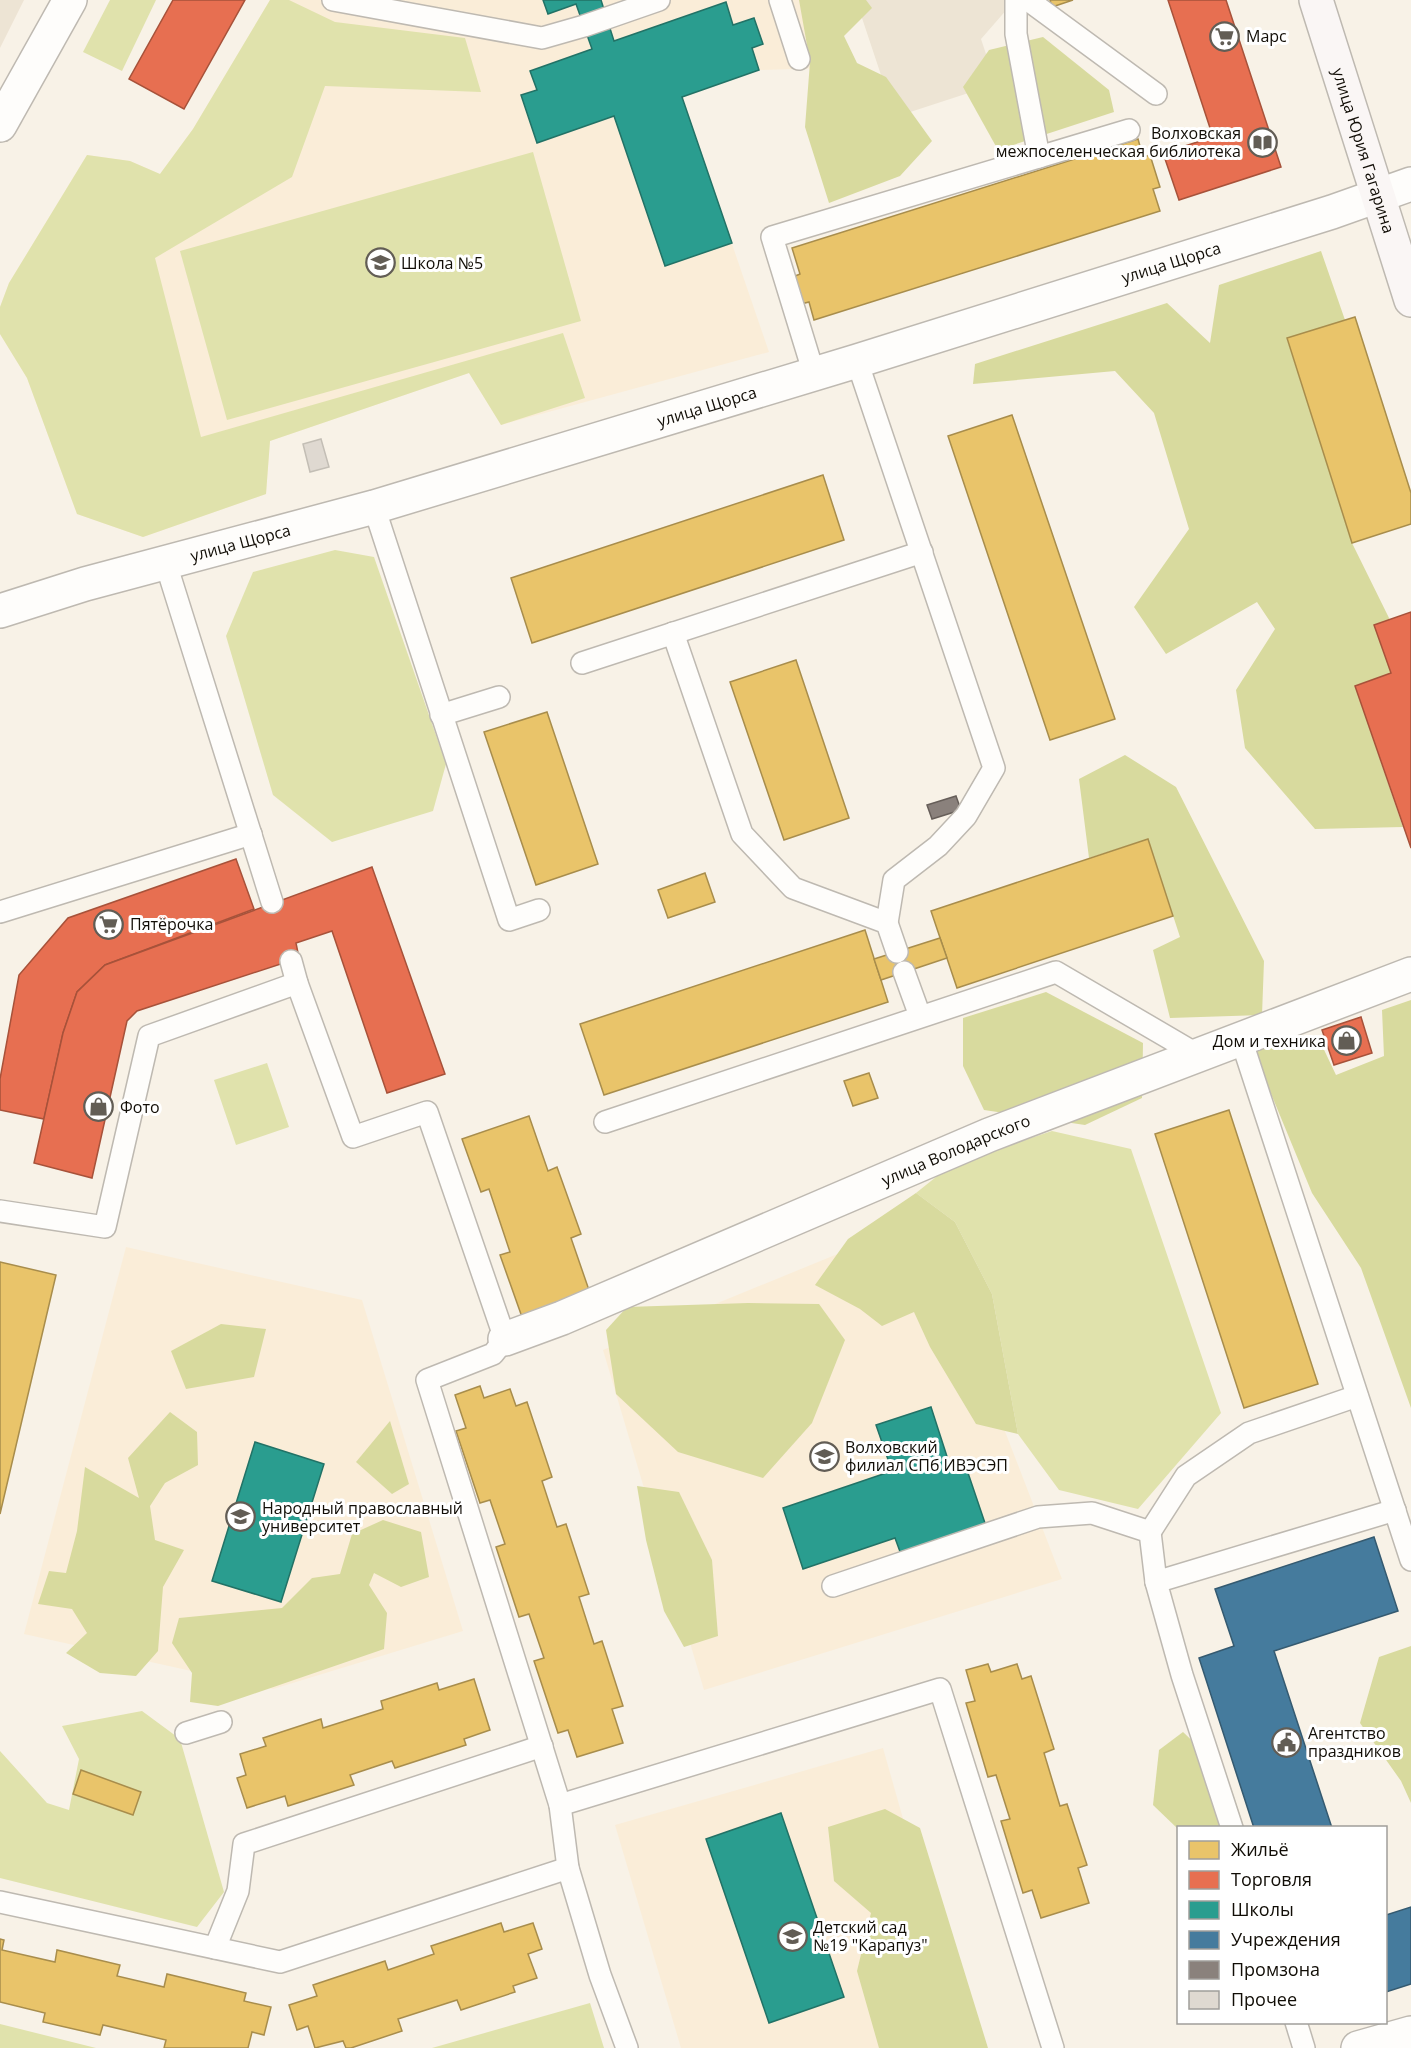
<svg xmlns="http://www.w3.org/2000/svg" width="1411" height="2048" viewBox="0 0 1411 2048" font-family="'Open Sans',sans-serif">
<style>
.commercial{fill:#ede4d4}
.built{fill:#faedd8}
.green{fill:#e0e2ac}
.forest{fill:#d8da9e}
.homes{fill:#e9c46a;stroke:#a88d4c;stroke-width:1.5}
.shops{fill:#e76f51;stroke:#a7523a;stroke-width:1.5}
.schools{fill:#2a9d8f;stroke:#227266;stroke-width:1.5}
.public{fill:#457b9d;stroke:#355a70;stroke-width:1.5}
.industry{fill:#8a817c;stroke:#665e59;stroke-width:1.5}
.building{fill:#dfd9d1;stroke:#c3beb5;stroke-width:1.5}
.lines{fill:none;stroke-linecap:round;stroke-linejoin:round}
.service-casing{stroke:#beb9b1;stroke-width:24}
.minor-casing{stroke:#beb9b1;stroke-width:36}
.secondary-casing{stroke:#beb9b1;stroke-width:36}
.service{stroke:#fefdfb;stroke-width:21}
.minor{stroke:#fefdfb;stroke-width:33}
.secondary{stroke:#faf6f5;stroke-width:33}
.labels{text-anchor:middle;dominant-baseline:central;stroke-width:6;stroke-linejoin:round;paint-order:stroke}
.poi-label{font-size:16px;fill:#110d06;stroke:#fff;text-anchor:start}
.street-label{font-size:16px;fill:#110d06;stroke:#fff}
</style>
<rect width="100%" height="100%" fill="#f8f2e7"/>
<g class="commercial">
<polygon points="0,0 24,0 0,48"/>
<polygon points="856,0 1015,0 981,39 996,84 895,117"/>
</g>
<g class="built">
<polygon points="270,0 808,0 827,68 759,70 682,98 769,352 501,425 469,373 270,441 266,494 143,537 77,514 27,378 0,334 0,307 9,283 87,155 130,161 160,174 193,129"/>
<polygon points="923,1219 1062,1579 704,1690 603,1350"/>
<polygon points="126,1247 362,1300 463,1631 273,1689 24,1634"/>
<polygon points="883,1748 968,2048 681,2048 615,1825"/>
</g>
<g class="green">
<polygon points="110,0 156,0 122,71 83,52"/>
<polygon points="270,0 289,0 335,22 465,38 481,92 325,86 292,177 155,258 201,437 563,333 585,398 501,425 469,373 270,441 266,494 143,537 77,514 27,378 0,334 0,307 9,283 87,155 130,161 160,174 193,129"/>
<polygon points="533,152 581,321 227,420 180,251"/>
<polygon points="335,550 374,557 446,764 433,811 332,842 273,795 226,636 253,572"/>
<polygon points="267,1063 289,1127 236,1145 214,1080"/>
<polygon points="1052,1131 1131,1149 1221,1413 1138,1509 1059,1490 1018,1434 992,1294 955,1222 916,1193 951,1165"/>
<polygon points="142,1711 180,1739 224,1892 197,1927 0,1878 0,1751 47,1803 69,1810 79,1759 62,1726"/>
<polygon points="590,2003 604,2048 432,2048"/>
<polygon points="0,2024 96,2048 0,2048"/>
</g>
<g class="forest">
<polygon points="799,0 866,0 872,8 844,36 857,63 886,77 932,141 900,176 829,203 805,127 810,62"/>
<polygon points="1043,37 1109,90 1114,112 998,150 963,87 989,50"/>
<polygon points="1321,251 1345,320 1287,339 1352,543 1390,620 1375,625 1391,673 1355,686 1403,827 1315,829 1245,748 1236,690 1275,629 1257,602 1166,654 1134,607 1189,529 1154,413 1115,371 973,384 975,364 1167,303 1210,343 1219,285"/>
<polygon points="1125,755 1176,787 1264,961 1262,1015 1170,1018 1153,950 1180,937 1148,839 1089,858 1079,779"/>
<polygon points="1046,992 1143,1043 1142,1098 1085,1125 984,1110 963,1066 963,1018"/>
<polygon points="1411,1000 1411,1408 1361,1268 1312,1193 1253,1050 1317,1035 1336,1075 1384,1056 1382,1010"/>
<polygon points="916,1193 955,1222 992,1294 1018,1434 976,1424 930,1347 914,1312 882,1326 860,1309 815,1285 848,1239"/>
<polygon points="748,1303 819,1304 845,1340 812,1423 763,1478 678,1452 616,1394 606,1330 627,1307"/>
<polygon points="221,1324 266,1329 254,1377 186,1389 171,1351"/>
<polygon points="170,1412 197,1432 198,1465 165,1483 150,1506 155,1540 184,1550 163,1587 158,1651 136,1676 100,1673 66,1653 87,1633 72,1609 38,1604 49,1571 66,1573 77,1531 85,1467 139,1498 128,1458"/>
<polygon points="390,1421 409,1484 392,1494 356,1462"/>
<polygon points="637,1486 679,1492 712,1560 718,1636 684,1647 664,1611 646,1540"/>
<polygon points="383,1520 421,1532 429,1577 401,1587 374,1573 369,1585 387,1613 384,1649 218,1706 190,1702 192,1673 172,1643 179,1618 282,1608 312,1578 340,1574 352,1534"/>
<polygon points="1411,1646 1411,1803 1401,1781 1360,1723 1379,1657"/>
<polygon points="1183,1732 1226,1773 1244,1827 1178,1829 1153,1805 1159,1750"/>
<polygon points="885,1809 920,1828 988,2048 879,2048 857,1971 871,1913 834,1881 828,1827"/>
</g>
<g class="homes">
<polygon points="1050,0 1073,0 1052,7"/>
<polygon points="1138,139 1143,157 1150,155 1160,187 1153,189 1160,211 814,320 809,302 801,304 793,277 800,274 792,248"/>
<polygon points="1355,317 1411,493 1411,524 1352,543 1287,338"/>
<polygon points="1012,415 1115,719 1050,740 948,436"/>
<polygon points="823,475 844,540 532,643 511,578"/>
<polygon points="796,660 849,818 784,840 730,682"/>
<polygon points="547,712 598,864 536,885 484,732"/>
<polygon points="1148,839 1173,916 957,988 931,911"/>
<polygon points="705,873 715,902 668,918 658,890"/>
<polygon points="865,930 888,1002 604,1095 580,1024"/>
<polygon points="940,938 947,958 881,980 874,959"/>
<polygon points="869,1073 878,1098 853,1106 844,1081"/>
<polygon points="1229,1110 1318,1384 1244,1408 1155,1134"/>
<polygon points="529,1116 548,1171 557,1167 581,1234 571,1238 590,1293 522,1317 500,1255 510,1252 489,1189 481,1192 462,1139"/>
<polygon points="0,1262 56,1275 0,1514"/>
<polygon points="480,1386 484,1398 510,1389 516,1406 527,1402 552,1477 542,1481 557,1527 566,1524 589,1594 579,1597 594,1644 602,1641 623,1706 612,1709 623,1743 577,1757 568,1730 558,1733 534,1661 544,1658 529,1614 519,1617 496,1547 505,1544 490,1500 480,1503 456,1431 466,1428 455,1395"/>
<polygon points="988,1664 991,1672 1017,1664 1022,1679 1031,1676 1054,1749 1044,1753 1060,1806 1067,1804 1087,1865 1078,1868 1089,1903 1041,1918 1032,1890 1023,1893 1001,1821 1010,1819 996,1775 988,1777 966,1703 975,1701 966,1670"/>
<polygon points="474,1679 490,1730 464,1739 466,1745 395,1768 392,1761 350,1775 354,1785 288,1806 285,1796 247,1808 237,1778 246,1775 240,1754 266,1746 263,1738 321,1719 323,1728 383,1709 381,1701 437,1683 439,1690"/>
<polygon points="81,1770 141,1792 133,1815 73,1794"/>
<polygon points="501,1923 504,1932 533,1923 542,1949 528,1954 537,1978 513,1986 515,1992 461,2010 457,2000 398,2019 402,2031 351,2048 346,2048 343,2041 315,2048 308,2026 297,2030 289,2005 317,1996 313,1985 385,1961 388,1970 434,1954 431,1946"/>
<polygon points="0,1939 4,1940 2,1950 55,1962 57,1950 120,1965 117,1976 164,1987 167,1974 246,1993 244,2001 271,2007 264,2035 252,2032 248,2048 164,2048 166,2040 103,2025 100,2035 43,2022 45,2013 0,2002"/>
</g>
<g class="shops">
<polygon points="173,0 245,0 184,109 129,79"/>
<polygon points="1168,0 1226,0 1281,167 1179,200 1163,153 1213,137"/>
<polygon points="1411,612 1411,848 1355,686 1391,673 1374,625"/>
<polygon points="236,859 254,909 105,965 77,992 63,1033 44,1119 0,1110 0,1079 19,975 68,918"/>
<polygon points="372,867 445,1074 387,1093 332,931 296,943 299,958 137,1011 127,1021 92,1178 34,1163 63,1033 77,992 105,965"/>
<polygon points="1361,1017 1372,1053 1334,1065 1322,1030"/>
</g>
<g class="schools">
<polygon points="543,0 601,0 614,41 726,2 733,25 754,18 763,44 752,48 759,70 682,97 732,243 665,266 614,116 537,143 521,95 537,90 530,71 592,49 576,4 548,14"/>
<polygon points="931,1407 952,1472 966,1467 987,1529 902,1557 895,1538 803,1569 783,1508 892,1471 876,1425"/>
<polygon points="255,1442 324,1464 281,1602 212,1581"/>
<polygon points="781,1813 844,1997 769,2023 706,1839"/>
</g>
<g class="public">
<polygon points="1374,1537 1398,1611 1274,1651 1332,1828 1254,1828 1199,1658 1234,1646 1215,1589"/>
<polygon points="1411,1907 1411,1984 1386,1992 1386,1915"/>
</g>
<polygon class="industry" points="956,796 961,810 932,819 927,805"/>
<polygon class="building" points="321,439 329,467 310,472 303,444"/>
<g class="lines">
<defs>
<g id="service">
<polyline points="333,0 542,38 584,26 659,0"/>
<polyline points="780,0 799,59"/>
<polyline points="1016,0 1016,34 1039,157"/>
<polyline points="1028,0 1156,94"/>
<polyline points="857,361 994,768 966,816 938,846 894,880 887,923"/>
<polyline points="814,374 772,237 1129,130"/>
<polyline points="374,507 509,920 539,910"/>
<polyline points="166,564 272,902"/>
<polyline points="673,633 742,834 793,888 887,923 897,952"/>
<polyline points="582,663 922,552"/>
<polyline points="441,715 499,697"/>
<polyline points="0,912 251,834"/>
<polyline points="291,961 297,983"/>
<polyline points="904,972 920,1016"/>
<polyline points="1241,1039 1411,1560"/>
<polyline points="605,1122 1056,972 1198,1055"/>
<polyline points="0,1211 105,1227 149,1036 297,983 353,1137 427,1112 505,1339 493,1354 427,1380 560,1805 568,1868 600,1975 627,2048"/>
<polyline points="1150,1532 1186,1476 1249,1433 1357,1396"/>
<polyline points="833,1586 1038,1517 1092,1513 1150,1532 1156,1582"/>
<polyline points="186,1733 221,1722"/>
<polyline points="560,1805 940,1689 1053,2048"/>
<polyline points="1232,1828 1182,1675 1156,1582 1395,1510"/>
<polyline points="0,1902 280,1962 568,1868"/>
<polyline points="215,1948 238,1891 244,1844 542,1746"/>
<polyline points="1296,2022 1304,2048"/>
</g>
<g id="minor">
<polyline points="0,125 70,0"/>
<path id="s1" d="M0,611L85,584L374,507L857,361L1332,212L1411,184"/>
<path id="s2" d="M505,1339L562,1318L989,1135L1411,974"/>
<polyline points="1358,2048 1411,2033"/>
</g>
<g id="secondary">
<path id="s3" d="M1316,0L1411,300"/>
</g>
</defs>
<use href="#service" class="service-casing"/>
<use href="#minor" class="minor-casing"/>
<use href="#secondary" class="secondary-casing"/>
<use href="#service" class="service"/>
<use href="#minor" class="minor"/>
<use href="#secondary" class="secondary"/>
</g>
<defs>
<symbol id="supermarket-ring" viewBox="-11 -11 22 22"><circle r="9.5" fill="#fff" stroke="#625d55" stroke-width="1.5"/><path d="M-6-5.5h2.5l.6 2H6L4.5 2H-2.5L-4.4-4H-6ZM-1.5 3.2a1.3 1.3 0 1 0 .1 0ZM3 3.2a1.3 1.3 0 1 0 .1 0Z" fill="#625d55"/></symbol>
<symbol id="library-ring" viewBox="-11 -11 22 22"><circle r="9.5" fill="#fff" stroke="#625d55" stroke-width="1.5"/><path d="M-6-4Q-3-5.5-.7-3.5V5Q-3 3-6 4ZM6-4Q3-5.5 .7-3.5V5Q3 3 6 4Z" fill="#625d55"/></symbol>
<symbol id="school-ring" viewBox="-11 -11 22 22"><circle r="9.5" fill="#fff" stroke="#625d55" stroke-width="1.5"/><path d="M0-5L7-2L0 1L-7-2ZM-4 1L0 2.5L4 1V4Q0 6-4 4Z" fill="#625d55"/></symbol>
<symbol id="shop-ring" viewBox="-11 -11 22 22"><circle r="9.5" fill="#fff" stroke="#625d55" stroke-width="1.5"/><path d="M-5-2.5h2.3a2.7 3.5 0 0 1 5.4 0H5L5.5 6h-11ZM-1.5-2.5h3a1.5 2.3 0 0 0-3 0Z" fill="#625d55"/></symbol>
<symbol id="university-ring" viewBox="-11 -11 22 22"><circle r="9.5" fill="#fff" stroke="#625d55" stroke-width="1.5"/><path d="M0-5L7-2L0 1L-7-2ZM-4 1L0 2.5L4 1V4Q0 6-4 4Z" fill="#625d55"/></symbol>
<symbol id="civic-ring" viewBox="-11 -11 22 22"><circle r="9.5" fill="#fff" stroke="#625d55" stroke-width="1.5"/><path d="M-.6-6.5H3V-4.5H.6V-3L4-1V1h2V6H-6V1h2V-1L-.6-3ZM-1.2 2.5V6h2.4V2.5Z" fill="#625d55"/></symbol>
</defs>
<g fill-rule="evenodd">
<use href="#supermarket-ring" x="1208" y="20" width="33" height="33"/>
<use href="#library-ring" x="1246" y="126" width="33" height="33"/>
<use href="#school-ring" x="364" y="246" width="33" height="33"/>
<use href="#supermarket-ring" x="92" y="908" width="33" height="33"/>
<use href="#shop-ring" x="1330" y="1024" width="33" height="33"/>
<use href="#shop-ring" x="82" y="1090" width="33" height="33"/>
<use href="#university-ring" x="808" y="1440" width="33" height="33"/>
<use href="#university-ring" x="224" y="1500" width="33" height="33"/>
<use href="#civic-ring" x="1270" y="1726" width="33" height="33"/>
<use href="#school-ring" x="776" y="1920" width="33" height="33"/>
</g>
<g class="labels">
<g class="poi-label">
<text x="1246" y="36">Марс</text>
<text x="1241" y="133" text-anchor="end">Волховская<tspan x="1241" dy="18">межпоселенческая библиотека</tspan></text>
<text x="401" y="263">Школа №5</text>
<text x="130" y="924">Пятёрочка</text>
<text x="1326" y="1041" text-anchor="end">Дом и техника</text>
<text x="120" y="1107">Фото</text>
<text x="845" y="1447">Волховский<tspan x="845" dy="18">филиал СПб ИВЭСЭП</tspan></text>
<text x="262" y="1508">Народный православный<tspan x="262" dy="18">университет</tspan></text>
<text x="1308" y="1733">Агентство<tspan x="1308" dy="18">праздников</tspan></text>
<text x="813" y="1927">Детский сад<tspan x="813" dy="18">№19 "Карапуз"</tspan></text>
</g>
<g class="street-label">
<text stroke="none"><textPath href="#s3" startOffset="158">улица Юрия Гагарина</textPath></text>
<text stroke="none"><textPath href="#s1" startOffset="1222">улица Щорса</textPath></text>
<text stroke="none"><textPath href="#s1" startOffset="736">улица Щорса</textPath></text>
<text stroke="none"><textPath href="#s1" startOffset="250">улица Щорса</textPath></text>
<text stroke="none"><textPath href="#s2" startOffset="489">улица Володарского</textPath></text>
</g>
</g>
<rect x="1177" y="1826" width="210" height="198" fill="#ffffff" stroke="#a09e9b" stroke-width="1.5"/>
<rect x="1189" y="1841" width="30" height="18" fill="#e9c46a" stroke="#a09e9b" stroke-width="1.5"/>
<text x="1231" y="1856" font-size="18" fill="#110d06">Жильё</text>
<rect x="1189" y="1871" width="30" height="18" fill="#e76f51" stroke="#a09e9b" stroke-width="1.5"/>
<text x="1231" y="1886" font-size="18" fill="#110d06">Торговля</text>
<rect x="1189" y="1901" width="30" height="18" fill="#2a9d8f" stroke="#a09e9b" stroke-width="1.5"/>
<text x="1231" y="1916" font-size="18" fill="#110d06">Школы</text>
<rect x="1189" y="1931" width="30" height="18" fill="#457b9d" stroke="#a09e9b" stroke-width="1.5"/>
<text x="1231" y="1946" font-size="18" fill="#110d06">Учреждения</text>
<rect x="1189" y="1961" width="30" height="18" fill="#8a817c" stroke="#a09e9b" stroke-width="1.5"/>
<text x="1231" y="1976" font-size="18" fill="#110d06">Промзона</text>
<rect x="1189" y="1991" width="30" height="18" fill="#dfd9d1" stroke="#a09e9b" stroke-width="1.5"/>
<text x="1231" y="2006" font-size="18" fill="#110d06">Прочее</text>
</svg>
